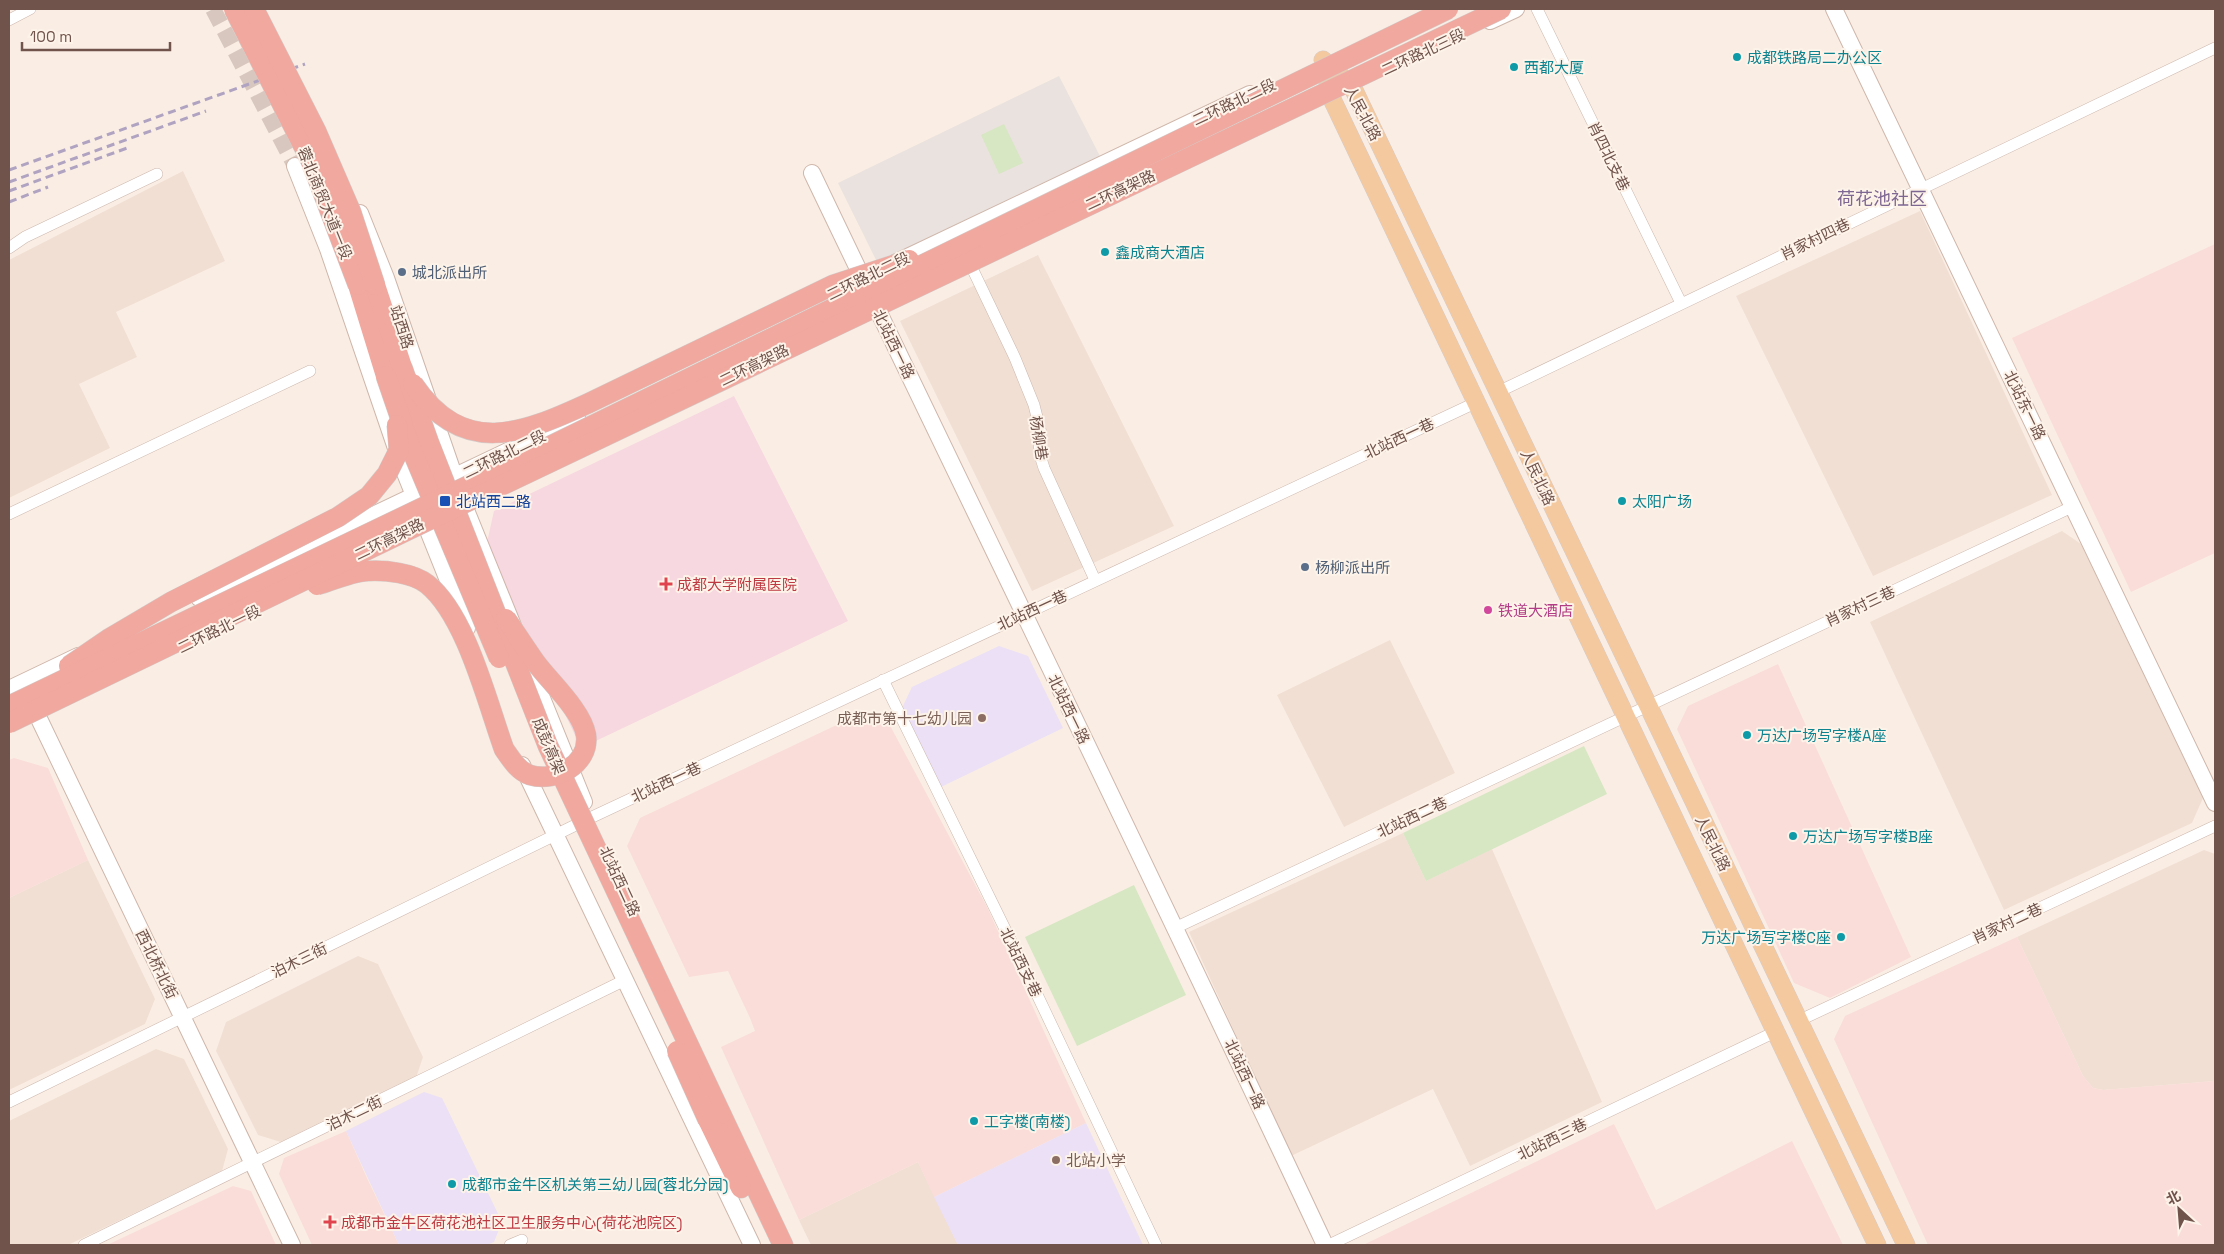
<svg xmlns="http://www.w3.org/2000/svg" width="2224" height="1254" viewBox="0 0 2224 1254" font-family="'Space Grotesk','Noto Sans SC',sans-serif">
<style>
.residential{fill:#f1dfd3}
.commercial{fill:#faddd8}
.industrial{fill:#eae2de}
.education{fill:#ebe0f6}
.medical{fill:#f7d7e0}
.green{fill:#d7e6c3}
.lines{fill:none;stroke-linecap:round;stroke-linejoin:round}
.secondary-tunnel{stroke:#d8c7be;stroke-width:16;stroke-dasharray:16 8;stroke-linecap:butt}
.street-casing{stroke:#cdb7ae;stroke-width:12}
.secondary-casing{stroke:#cfb6ab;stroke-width:18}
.primary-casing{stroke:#d4cbc9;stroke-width:19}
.highway-casing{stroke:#d4cbc9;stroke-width:21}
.street{stroke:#fff;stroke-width:11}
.secondary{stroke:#fff;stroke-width:16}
.primary{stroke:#f4c9a0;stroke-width:18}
.highway{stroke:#f0a89f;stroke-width:20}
.rail{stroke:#b0a3c2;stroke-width:3;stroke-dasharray:8 5;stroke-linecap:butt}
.highway-bridge-casing{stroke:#d4cbc9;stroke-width:21;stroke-linecap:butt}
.highway-bridge{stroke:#f0a89f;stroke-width:20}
.culture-dot{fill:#0f9aa8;stroke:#fdf3e9;stroke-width:2}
.service-dot{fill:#5c6f8a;stroke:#fdf3e9;stroke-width:2}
.transit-dot{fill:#1a4fb4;stroke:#fdf3e9;stroke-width:2}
.health-dot{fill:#e0444e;stroke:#fdf3e9;stroke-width:2}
.hotel-dot{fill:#d1479c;stroke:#fdf3e9;stroke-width:2}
.education-dot{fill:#8d6e63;stroke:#fdf3e9;stroke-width:2}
.labels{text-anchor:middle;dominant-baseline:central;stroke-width:4;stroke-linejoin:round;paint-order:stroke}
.street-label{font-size:15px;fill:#70534b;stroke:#fdf3e9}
.culture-label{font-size:15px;fill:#0d838f;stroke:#fdf3e9;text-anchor:start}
.service-label{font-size:15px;fill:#4e5e75;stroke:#fdf3e9;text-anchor:start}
.transit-label{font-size:15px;fill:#164399;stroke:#fdf3e9;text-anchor:start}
.health-label{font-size:15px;fill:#be3a42;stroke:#fdf3e9;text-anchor:start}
.hotel-label{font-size:15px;fill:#b23c85;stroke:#fdf3e9;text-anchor:start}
.education-label{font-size:15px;fill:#785e54;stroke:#fdf3e9;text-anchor:end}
.quarter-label{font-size:18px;fill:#7e6793;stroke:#fdf3e9}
</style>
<rect width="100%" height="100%" fill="#faeee4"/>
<g class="residential">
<polygon points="183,171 225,261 116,312 137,357 79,384 110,448 9,498 9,260"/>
<polygon points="1920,211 2052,495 1873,576 1736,296"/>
<polygon points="1038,255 1174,526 1032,591 900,321"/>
<polygon points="2062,531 2081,544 2203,798 2192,823 2004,910 1870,622"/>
<polygon points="1390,640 1455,773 1344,827 1277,695"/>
<polygon points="1403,833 1426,881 1492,849 1602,1102 1470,1166 1433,1089 1291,1156 1189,932"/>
<polygon points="2204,850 2215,854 2215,1081 2103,1090 2093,1088 2083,1076 2017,937"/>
<polygon points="88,860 155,999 145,1024 9,1090 9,898"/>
<polygon points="358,956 378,964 423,1057 416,1078 284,1143 258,1135 216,1051 226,1022"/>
<polygon points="156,1049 184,1059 228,1149 222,1171 68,1245 9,1245 9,1121"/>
<polygon points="918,1162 958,1245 811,1245 799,1220"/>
</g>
<g class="commercial">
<polygon points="2215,244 2215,553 2131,592 2012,338"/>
<polygon points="1778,664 1911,957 1830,998 1794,983 1677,729 1688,706"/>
<polygon points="864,712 886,718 987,907 1086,1123 934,1197 918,1162 799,1220 721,1047 755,1031 750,1018 728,971 689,977 627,846 640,818"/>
<polygon points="14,758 48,768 88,860 9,898 9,760"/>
<polygon points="2017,937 2083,1076 2093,1088 2103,1090 2215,1081 2215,1245 1928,1245 1834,1039 1845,1016"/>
<polygon points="1614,1124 1656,1210 1792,1141 1843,1245 1363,1245"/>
<polygon points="346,1131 366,1176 399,1245 312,1245 279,1174 284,1158"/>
<polygon points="233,1186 251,1191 276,1245 107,1245"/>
</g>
<polygon class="industrial" points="1059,76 1102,160 879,266 838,183"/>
<g class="education">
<polygon points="999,646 1028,656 1063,728 941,787 902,708 912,687"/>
<polygon points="424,1092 442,1098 502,1222 494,1242 487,1245 399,1245 346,1131"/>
<polygon points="1086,1123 1143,1245 958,1245 934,1197"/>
</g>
<polygon class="medical" points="734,396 848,621 581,748 486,547 494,511"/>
<g class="green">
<polygon points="1004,124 1023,163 999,174 981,135"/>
<polygon points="1584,746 1607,794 1426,881 1403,833"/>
<polygon points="1134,885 1186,995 1077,1046 1025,937"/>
</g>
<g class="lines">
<polyline class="secondary-tunnel" points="213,9 295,166"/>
<defs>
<g id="street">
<polyline points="1537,9 1681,303"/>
<polyline points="9,20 30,9"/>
<polyline points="9,248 25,237 157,174"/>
<polyline points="972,268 1015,358 1034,405 1041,433 1039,452 1044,468 1095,580"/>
<polyline points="1498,392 2215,48"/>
<polyline points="9,514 310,371"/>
<polyline points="883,680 1033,986 1156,1245"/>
<polyline points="1177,927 2074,506"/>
<polyline points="1798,1021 2215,826"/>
<polyline points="9,1102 590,818 1475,403"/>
<polyline points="84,1245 625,980"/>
<polyline points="510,1245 522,1240"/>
<polyline points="1329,1245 1775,1032"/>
</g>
<g id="secondary">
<polyline points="1834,9 2215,803"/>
<polyline points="1490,21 1516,9"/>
<polyline points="295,166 328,249 401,463 467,628"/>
<path d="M812,173C983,530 1157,886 1325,1245"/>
<polyline points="360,213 386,278 466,510 514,628"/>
<polyline points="895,263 1250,94"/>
<polyline points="199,598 577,418"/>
<polyline points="525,656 584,802"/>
<polyline points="9,689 78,656"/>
<polyline points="30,700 292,1245"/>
<polyline points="522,765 752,1245"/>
</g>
<g id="primary">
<polyline points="1323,60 1352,86 1906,1245"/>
<polyline points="1327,78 1331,97 1877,1245"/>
</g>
<g id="highway">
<polyline points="358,285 386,376"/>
<polyline points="375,285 402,367"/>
<polyline points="721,1114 783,1245"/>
<polyline points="708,1120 741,1188"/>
</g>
</defs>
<use href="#street" class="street-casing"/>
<use href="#secondary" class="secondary-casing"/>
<use href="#primary" class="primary-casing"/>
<use href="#highway" class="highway-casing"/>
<use href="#street" class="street"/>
<use href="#secondary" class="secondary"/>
<use href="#primary" class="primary"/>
<use href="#highway" class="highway"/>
<g class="rail">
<polyline points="9,170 305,64"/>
<polyline points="9,182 206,111"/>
<polyline points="9,191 130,147"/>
<polyline points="9,202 48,187"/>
</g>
<defs>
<g id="highway-bridge">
<polyline points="234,9 311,161 358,285"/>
<polyline points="254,9 316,131 351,212 375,285"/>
<polyline points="402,367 429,443 548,746 721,1114"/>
<polyline points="386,376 410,446 499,658"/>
<path d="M413,384C463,458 522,434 589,403L833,285L909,260"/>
<path d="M317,585C333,580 351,572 368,571C386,570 413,573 427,584C466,615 487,702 504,749C511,759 518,771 530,775C555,783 590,764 586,735C582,711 551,683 536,663C526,649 516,633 506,619"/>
<polyline points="69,666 110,638 171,602 338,517 369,496 387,474 399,450 397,425"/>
<polyline points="9,706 507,467 1448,9"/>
<polyline points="9,723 431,519 1501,9"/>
<polyline points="677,1051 708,1120"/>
</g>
</defs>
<use href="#highway-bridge" class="highway-bridge-casing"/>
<use href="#highway-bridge" class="highway-bridge"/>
</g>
<g class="culture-dot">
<circle cx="1737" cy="57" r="5"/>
<circle cx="1514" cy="67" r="5"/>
<circle cx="1105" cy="252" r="5"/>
<circle cx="1622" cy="501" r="5"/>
<circle cx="1747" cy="735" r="5"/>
<circle cx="1793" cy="836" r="5"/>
<circle cx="1841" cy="937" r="5"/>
<circle cx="974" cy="1121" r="5"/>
<circle cx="452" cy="1184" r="5"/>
</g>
<g class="service-dot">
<circle cx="402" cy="272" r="5"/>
<circle cx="1305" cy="567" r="5"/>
</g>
<rect class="transit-dot" x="439" y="495" width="12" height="12" rx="2.5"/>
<g class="health-dot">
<path d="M663.5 576.5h5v5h5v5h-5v5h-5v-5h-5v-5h5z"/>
<path d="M327.5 1214.5h5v5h5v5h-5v5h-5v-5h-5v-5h5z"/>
</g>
<circle class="hotel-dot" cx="1488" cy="610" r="5"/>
<g class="education-dot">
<circle cx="982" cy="718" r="5"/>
<circle cx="1056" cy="1160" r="5"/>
</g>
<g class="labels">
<g class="street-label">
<text transform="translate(1423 52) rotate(-25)">二环路北三段</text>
<text transform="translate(1234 102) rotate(-25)">二环路北二段</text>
<text transform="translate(1363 113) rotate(62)">人民北路</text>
<text transform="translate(1609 156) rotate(64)">肖四北支巷</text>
<text transform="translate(1120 190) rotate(-25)">二环高架路</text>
<text transform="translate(325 203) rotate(68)">蓉北商贸大道一段</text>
<text transform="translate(1815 239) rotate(-26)">肖家村四巷</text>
<text transform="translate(868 276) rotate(-26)">二环路北二段</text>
<text transform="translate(402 327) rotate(72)">站西路</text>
<text transform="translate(894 344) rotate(64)">北站西一路</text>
<text transform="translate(754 365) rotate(-26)">二环高架路</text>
<text transform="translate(2025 405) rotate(64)">北站东一路</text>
<text transform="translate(1039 438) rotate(81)">杨柳巷</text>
<text transform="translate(1399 438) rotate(-25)">北站西一巷</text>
<text transform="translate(504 454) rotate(-26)">二环路北二段</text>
<text transform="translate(1538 477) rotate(65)">人民北路</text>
<text transform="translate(389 539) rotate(-26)">二环高架路</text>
<text transform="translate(1860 606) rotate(-25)">肖家村三巷</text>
<text transform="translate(1032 610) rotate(-25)">北站西一巷</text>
<text transform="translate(219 629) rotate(-26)">二环路北一段</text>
<text transform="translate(1069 709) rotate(64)">北站西一路</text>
<text transform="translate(549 746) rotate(67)">成彭高架</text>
<text transform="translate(666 782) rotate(-25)">北站西一巷</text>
<text transform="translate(1412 817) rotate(-25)">北站西二巷</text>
<text transform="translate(1713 843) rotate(64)">人民北路</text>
<text transform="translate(620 881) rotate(65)">北站西二路</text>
<text transform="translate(2007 923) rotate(-25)">肖家村二巷</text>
<text transform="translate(299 960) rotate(-26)">泊木三街</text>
<text transform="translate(1021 962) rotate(64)">北站西支巷</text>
<text transform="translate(157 964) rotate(64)">西北桥北街</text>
<text transform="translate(1245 1074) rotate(65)">北站西一路</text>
<text transform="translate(354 1113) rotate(-26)">泊木二街</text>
<text transform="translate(1552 1139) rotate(-26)">北站西三巷</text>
</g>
<g class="culture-label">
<text x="1747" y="57">成都铁路局二办公区</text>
<text x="1524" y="67">西都大厦</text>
<text x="1115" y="252">鑫成商大酒店</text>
<text x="1632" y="501">太阳广场</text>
<text x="1757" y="735">万达广场写字楼A座</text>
<text x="1803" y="836">万达广场写字楼B座</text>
<text x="1831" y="937" text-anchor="end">万达广场写字楼C座</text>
<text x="984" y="1121">工字楼(南楼)</text>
<text x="462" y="1184">成都市金牛区机关第三幼儿园(蓉北分园)</text>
</g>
<g class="service-label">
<text x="412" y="272">城北派出所</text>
<text x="1315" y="567">杨柳派出所</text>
</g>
<g class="transit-label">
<text x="456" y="501">北站西二路</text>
</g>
<g class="health-label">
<text x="677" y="584">成都大学附属医院</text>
<text x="341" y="1222">成都市金牛区荷花池社区卫生服务中心(荷花池院区)</text>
</g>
<g class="hotel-label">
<text x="1498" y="610">铁道大酒店</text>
</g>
<g class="education-label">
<text x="972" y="718">成都市第十七幼儿园</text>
<text x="1066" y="1160" text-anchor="start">北站小学</text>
</g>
<g class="quarter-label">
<text x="1882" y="198">荷花池社区</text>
</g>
</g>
<rect width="2224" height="1254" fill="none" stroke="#70534b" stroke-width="20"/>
<g transform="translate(2179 1209) rotate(334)" stroke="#fdf3e9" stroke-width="4" paint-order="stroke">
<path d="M0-4L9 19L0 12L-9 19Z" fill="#70534b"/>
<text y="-8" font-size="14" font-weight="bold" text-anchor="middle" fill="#70534b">北</text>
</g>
<path d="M22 42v8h148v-8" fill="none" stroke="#70534b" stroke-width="2.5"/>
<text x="30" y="42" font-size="15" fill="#70534b" stroke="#fdf3e9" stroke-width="4" paint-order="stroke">100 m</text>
</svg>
